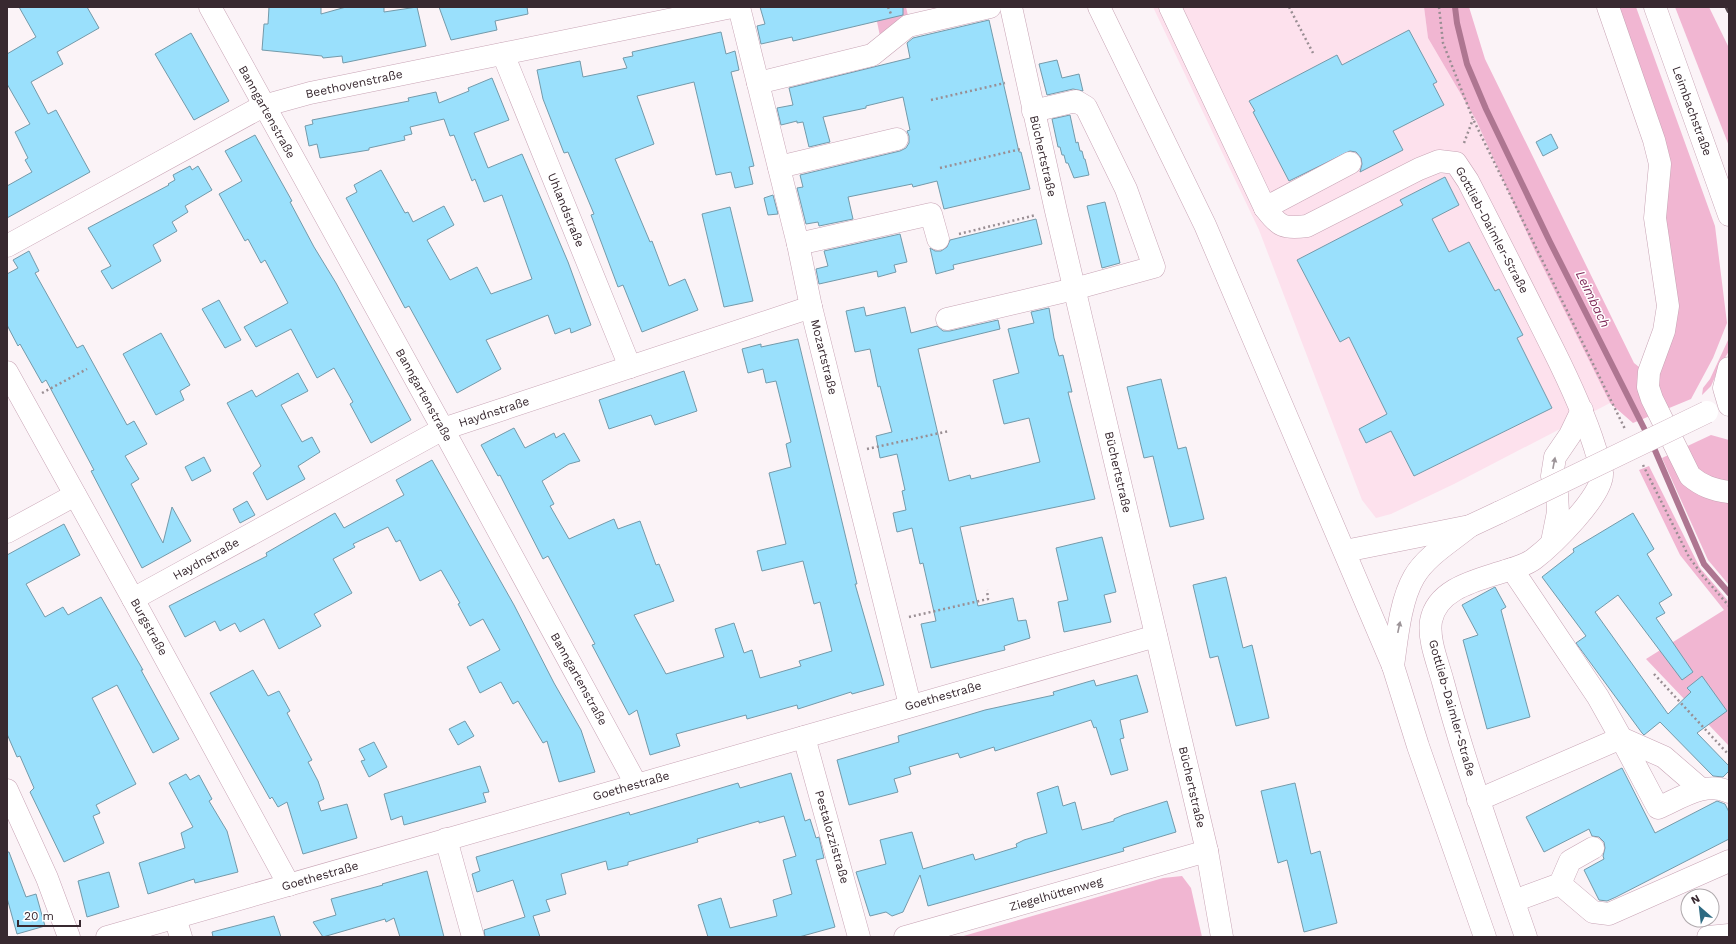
<svg xmlns="http://www.w3.org/2000/svg" width="1736" height="944" viewBox="0 0 1736 944" font-family="'Work Sans',sans-serif">
<style>
.built{fill:#fde1ed}
.green{fill:#f1b6d2}
.lines{fill:none;stroke-linecap:round;stroke-linejoin:round}
.stream{stroke:#ae7691;stroke-width:6}
.building{fill:#9ae0fc;stroke:#749aaa}
.minor-casing{stroke:#c8a4b5;stroke-width:23}
.major-casing{stroke:#c8a4b5;stroke-width:23}
.path{stroke:#998e93;stroke-width:2.5;stroke-dasharray:2 3;stroke-linecap:butt}
.minor{stroke:#fff;stroke-width:22}
.major{stroke:#fff;stroke-width:22}
.rail{stroke:#514349;stroke-width:3;stroke-dasharray:6 3;stroke-linecap:butt}
.minor-bridge-casing{stroke:#c8a4b5;stroke-width:23;stroke-linecap:butt}
.minor-bridge{stroke:#fff;stroke-width:22}
.oneway{fill:#9c9498}
.labels{text-anchor:middle;dominant-baseline:central;stroke-width:3;stroke-linejoin:round;paint-order:stroke}
.street-label{font-size:12px;fill:#382930;stroke:#fff}
.water-label{font-size:13px;font-style:italic;fill:#812b5b;stroke:#fff}
</style>
<rect width="100%" height="100%" fill="#fbf3f7"/>
<polygon class="built" points="1153,7 1424,7 1428,38 1476,120 1535,251 1610,403 1454,484 1391,514 1376,518 1362,500 1259,230"/>
<g class="green">
<polygon points="874,7 906,7 909,20 881,41"/>
<polygon points="1424,7 1469,7 1485,59 1634,363 1653,378 1669,262 1617,7 1636,7 1715,226 1727,323 1713,358 1691,399 1633,423 1610,403 1535,251 1476,120 1428,38"/>
<polygon points="1675,7 1709,7 1729,48 1729,146"/>
<polygon points="1729,338 1729,351 1720,366 1711,386 1702,395 1703,388 1710,379"/>
<polygon points="1711,435 1729,440 1729,585 1708,560 1662,458"/>
<polygon points="1649,466 1700,568 1729,602 1729,746 1646,659 1724,610 1680,555 1639,470"/>
<polygon points="1182,876 1191,888 1202,937 960,937 1163,878"/>
</g>
<g class="lines">
<polyline class="stream" points="1455,7 1457,23 1467,64 1486,109 1550,242 1654,448 1704,564 1729,593"/>
</g>
<g class="building">
<polygon points="19,7 87,7 99,28 57,52 63,64 31,82 48,114 56,110 90,172 7,218 7,186 32,172 25,160 28,158 15,132 30,124 7,84 7,54 36,37"/>
<polygon points="269,7 321,7 321,14 346,7 384,7 384,12 417,7 426,46 343,63 342,56 323,58 322,56 262,50 264,24 268,24"/>
<polygon points="439,7 527,7 528,14 495,21 497,30 451,40"/>
<polygon points="760,7 903,7 903,15 793,41 792,37 761,44 757,26 765,24"/>
<polygon points="989,20 1019,152 1021,152 1030,189 944,209 937,181 913,187 912,184 848,197 853,219 819,226 818,222 806,224 797,188 803,187 800,175 900,151 906,148 909,143 909,136 907,131 910,130 903,97 866,106 866,108 823,117 830,142 809,147 803,122 797,123 797,121 781,125 777,108 793,105 789,88 910,58 907,43 913,38"/>
<polygon points="1409,30 1437,82 1433,84 1444,105 1393,131 1403,150 1360,172 1362,164 1361,158 1356,152 1350,151 1289,181 1253,112 1255,111 1249,101 1337,55 1342,65"/>
<polygon points="721,32 726,54 735,51 739,70 731,72 754,166 749,167 753,184 735,188 731,172 716,175 694,82 637,96 654,144 615,159 650,242 652,241 669,286 685,279 698,310 642,332 623,285 618,287 591,215 594,214 568,152 564,153 543,99 537,70 580,61 583,77 627,68 623,58 633,56 632,52"/>
<polygon points="191,33 229,101 194,120 155,54"/>
<polygon points="1057,60 1062,78 1079,74 1083,91 1073,89 1047,95 1039,64"/>
<polygon points="492,78 509,120 474,133 488,168 522,154 568,262 591,325 571,333 570,328 555,334 548,315 486,340 501,369 457,393 409,306 405,308 346,198 357,192 354,185 381,170 405,213 408,212 413,222 444,206 454,225 427,240 450,280 477,267 491,294 532,279 502,195 484,202 475,179 472,181 454,135 450,136 444,119 410,127 412,134 404,136 405,140 369,148 369,150 320,158 317,144 309,146 305,126 313,124 312,120 409,101 408,98 436,92 439,103 469,91 468,88"/>
<polygon points="1070,115 1076,143 1078,142 1080,151 1082,151 1084,159 1085,159 1089,175 1074,178 1068,163 1066,163 1064,155 1062,155 1060,147 1058,147 1052,119"/>
<polygon points="1551,134 1558,148 1543,156 1536,142"/>
<polygon points="255,135 292,201 290,202 314,247 336,283 411,420 371,443 350,404 353,402 334,368 317,378 291,329 256,347 244,327 288,303 265,260 261,263 248,239 245,241 219,194 242,181 225,151"/>
<polygon points="190,166 192,170 198,166 212,190 185,206 188,212 172,222 177,231 153,245 161,261 112,289 101,271 111,266 88,228 169,185 168,184 175,180 173,175"/>
<polygon points="1445,177 1459,205 1432,219 1449,252 1469,242 1495,291 1499,289 1523,335 1517,338 1552,408 1414,476 1391,431 1366,443 1359,429 1387,414 1349,337 1340,342 1297,260 1403,205 1400,200"/>
<polygon points="773,195 778,214 768,215 764,198"/>
<polygon points="1105,202 1120,263 1102,268 1087,206"/>
<polygon points="730,207 753,301 724,307 702,214"/>
<polygon points="1036,219 1042,244 953,265 954,269 936,274 930,248 935,251 941,251 947,247 950,240"/>
<polygon points="900,234 907,262 894,265 896,272 878,277 877,271 819,284 816,269 828,266 824,251"/>
<polygon points="29,251 39,271 35,273 77,348 83,345 127,425 134,421 147,444 125,456 139,479 131,484 163,543 172,507 191,541 142,568 91,471 94,470 46,380 42,383 20,344 18,346 7,325 7,274 18,268 13,260"/>
<polygon points="219,300 241,340 225,348 202,309"/>
<polygon points="864,307 866,316 905,307 911,333 937,326 943,331 950,331 998,320 1000,329 918,349 949,481 970,475 971,479 1040,462 1029,418 1004,424 993,380 1019,373 1008,329 1034,323 1031,312 1049,308 1054,338 1059,356 1063,355 1072,392 1068,392 1095,499 960,527 978,606 1013,598 1018,621 1026,620 1030,638 1004,646 1005,650 931,668 921,624 936,621 923,563 920,564 912,528 897,532 893,513 906,510 902,491 905,490 897,454 880,458 876,436 892,432 887,413 880,386 878,387 870,349 855,352 846,311"/>
<polygon points="161,333 190,385 180,391 184,400 156,415 123,354"/>
<polygon points="798,339 857,584 855,584 884,685 852,694 851,692 798,709 797,705 747,719 746,715 676,734 680,746 650,755 637,710 629,715 592,645 595,644 548,556 543,559 500,475 498,476 481,445 514,428 525,448 554,433 556,438 564,433 580,461 569,464 542,481 554,504 550,506 569,539 614,519 618,529 640,521 656,565 659,564 674,601 634,615 666,674 724,657 715,629 734,623 744,653 752,650 760,678 801,666 799,661 832,651 820,602 814,604 803,561 762,571 757,551 786,544 769,473 791,467 786,444 791,442 776,381 766,383 763,369 748,373 742,349 761,344 761,347"/>
<polygon points="684,371 697,411 655,425 651,415 609,429 599,400"/>
<polygon points="298,373 308,391 281,405 302,442 312,437 320,452 298,466 305,479 267,500 253,473 261,466 227,403 252,390 256,397"/>
<polygon points="1161,379 1178,449 1186,447 1204,519 1170,527 1153,456 1144,458 1127,387"/>
<polygon points="204,457 211,471 192,481 185,467"/>
<polygon points="432,460 514,605 554,683 581,730 595,772 559,782 547,741 543,743 518,701 513,704 501,682 480,693 467,667 500,650 483,619 470,626 458,604 460,603 441,570 420,581 400,540 396,542 388,527 353,544 355,547 333,559 352,593 314,614 321,626 279,649 264,619 240,632 235,623 220,631 215,621 185,637 169,606 267,556 266,553 335,513 344,528 404,495 396,480"/>
<polygon points="247,501 255,515 240,523 233,509"/>
<polygon points="1633,513 1654,549 1647,554 1672,595 1659,603 1665,613 1656,618 1693,672 1682,680 1618,595 1595,612 1668,714 1691,692 1687,688 1702,676 1727,711 1697,733 1729,766 1729,771 1723,777 1713,776 1660,722 1644,735 1642,733 1576,643 1586,636 1542,577 1574,552 1573,549"/>
<polygon points="64,524 80,555 26,584 45,617 63,607 68,615 101,597 143,670 141,670 179,739 153,753 117,685 92,698 136,784 96,805 100,813 93,816 104,843 64,862 30,792 34,788 20,756 17,757 7,734 7,555"/>
<polygon points="1102,537 1116,592 1104,595 1111,622 1064,632 1058,602 1068,600 1056,548"/>
<polygon points="1226,577 1243,648 1252,645 1269,718 1236,726 1218,656 1210,658 1193,585"/>
<polygon points="1495,587 1506,607 1501,610 1530,717 1487,729 1463,640 1478,635 1462,605"/>
<polygon points="253,670 268,696 279,691 290,711 287,713 312,760 308,762 318,781 324,799 318,802 321,811 347,804 357,838 303,854 287,802 278,807 272,797 270,799 210,693"/>
<polygon points="1137,675 1148,712 1120,720 1124,738 1120,739 1128,770 1111,775 1096,727 1094,728 1091,720 995,751 994,747 960,758 958,753 909,767 911,774 894,779 898,792 849,805 837,760 899,742 898,736 985,710 1054,695 1053,692 1094,680 1096,686"/>
<polygon points="465,721 474,736 458,745 449,729"/>
<polygon points="374,742 387,767 369,777 361,761 365,760 359,749"/>
<polygon points="480,766 489,792 483,793 486,802 404,825 402,816 391,820 384,794"/>
<polygon points="1622,768 1655,833 1717,801 1725,804 1729,812 1729,839 1616,897 1607,901 1599,900 1584,870 1604,859 1603,856 1605,848 1604,842 1599,837 1592,836 1589,829 1544,852 1526,817"/>
<polygon points="791,773 805,821 810,819 816,838 819,837 824,858 816,860 835,927 799,937 708,937 698,905 721,898 730,928 777,916 773,900 792,894 783,860 796,856 784,816 759,823 759,821 697,839 698,842 628,862 628,865 608,870 606,861 561,874 566,894 546,900 550,911 533,916 540,937 485,937 484,930 525,917 513,880 477,892 472,874 480,871 476,857 629,812 630,815 738,783 740,788"/>
<polygon points="186,774 190,780 199,775 212,799 209,801 227,831 238,872 195,883 194,879 148,894 139,863 185,848 181,833 193,827 169,783"/>
<polygon points="1295,783 1311,854 1320,851 1337,923 1304,932 1287,860 1278,863 1261,791"/>
<polygon points="1058,786 1063,806 1075,802 1082,830 1114,821 1114,819 1123,815 1167,801 1176,832 1123,848 1124,851 928,906 920,875 903,912 892,916 886,912 870,916 856,872 886,864 880,840 912,832 923,869 973,854 975,860 1017,847 1016,844 1024,840 1047,833 1037,793"/>
<polygon points="7,852 9,852 26,897 36,894 45,926 17,934 7,898"/>
<polygon points="427,871 444,937 400,937 394,918 386,922 385,919 323,937 313,922 336,915 331,899 383,885 382,884"/>
<polygon points="109,872 119,907 87,917 78,881"/>
<polygon points="274,916 281,937 213,937 212,932"/>
</g>
<g class="lines">
<defs>
<g id="minor">
<polyline points="210,7 443,429 636,784"/>
<polyline points="739,7 798,244 811,307 910,705"/>
<polyline points="1011,7 1056,211 1207,851 1222,937"/>
<path d="M1170,7L1265,208C1279,227 1284,229 1307,226L1419,169L1439,161L1456,163L1468,181C1497,237 1525,293 1553,349C1569,381 1584,413 1595,448C1597,456 1602,465 1602,473C1604,495 1551,546 1534,559C1526,565 1515,568 1505,571C1478,580 1437,588 1431,621C1428,640 1438,663 1443,682C1466,768 1497,853 1526,937"/>
<path d="M1608,7L1654,140L1660,164L1655,218L1668,306L1664,331L1649,372L1648,387L1652,399L1690,476C1702,486 1713,490 1729,492"/>
<polyline points="1655,7 1729,215"/>
<polyline points="503,54 630,367"/>
<polyline points="758,83 872,55 908,26 990,7"/>
<polyline points="779,167 897,139"/>
<polyline points="1265,208 1350,163"/>
<polyline points="798,244 931,214 938,239"/>
<polyline points="7,246 263,106 310,93 732,7"/>
<polyline points="947,319 1074,289 1154,267 1126,189 1086,107 1076,101 1033,111"/>
<polyline points="1729,368 1724,388 1729,405"/>
<polyline points="7,372 133,599 289,885"/>
<polyline points="7,532 75,495"/>
<polyline points="1552,542 1558,512 1557,494 1552,476 1555,457 1570,435 1582,410"/>
<polyline points="1345,551 1470,526 1500,512"/>
<polyline points="1512,569 1598,697 1621,738 1664,757 1701,789"/>
<polyline points="133,599 443,429 811,307"/>
<path d="M1393,666C1397,639 1400,601 1414,577C1426,556 1452,541 1470,526"/>
<polyline points="804,737 859,937"/>
<polyline points="7,790 47,878 69,937"/>
<path d="M1478,800L1621,738L1658,808C1679,799 1706,780 1729,792"/>
<polyline points="446,839 473,937"/>
<polyline points="1560,884 1593,912 1609,914 1729,861"/>
<polyline points="1514,901 1560,884 1570,861 1593,848"/>
<polyline points="175,918 181,937"/>
<polyline points="107,937 1156,636"/>
<polyline points="905,937 1207,851"/>
<polyline points="1708,937 1729,935"/>
</g>
<polyline id="major" points="1099,7 1205,225 1393,666 1418,746 1485,937"/>
</defs>
<use href="#minor" class="minor-casing"/>
<use href="#major" class="major-casing"/>
<g class="path">
<polyline points="888,7 891,14"/>
<polyline points="1289,7 1313,53"/>
<polyline points="1439,7 1443,43 1473,119 1625,429"/>
<polyline points="931,100 1005,83"/>
<polyline points="1464,143 1473,119"/>
<polyline points="940,168 1021,149"/>
<polyline points="959,234 1036,215"/>
<polyline points="42,393 87,369"/>
<polyline points="867,449 949,431"/>
<polyline points="1643,465 1689,557 1703,576 1729,606"/>
<polyline points="909,617 988,599 987,590"/>
<polyline points="1654,674 1729,755"/>
</g>
<use href="#minor" class="minor"/>
<use href="#major" class="major"/>
<polyline class="rail" points="1726,7 1729,13"/>
<defs>
<polyline id="minor-bridge" points="1500,512 1707,412"/>
</defs>
<use href="#minor-bridge" class="minor-bridge-casing"/>
<use href="#minor-bridge" class="minor-bridge"/>
</g>
<defs><path id="oneway-solid" d="M-6-.8H1V-3.2L6.5 0L1 3.2V.8H-6Z"/></defs>
<g class="oneway">
<use href="#oneway-solid" transform="translate(1554 463) rotate(-79)"/>
<use href="#oneway-solid" transform="translate(1399 627) rotate(-78)"/>
</g>
<g class="labels">
<g class="street-label">
<text transform="translate(354 84) rotate(-12)">Beethovenstraße</text>
<text transform="translate(1692 111) rotate(70)">Leimbachstraße</text>
<text transform="translate(267 112) rotate(61)">Banngartenstraße</text>
<text transform="translate(1043 156) rotate(77)">Büchertstraße</text>
<text transform="translate(566 210) rotate(68)">Uhlandstraße</text>
<text transform="translate(1492 230) rotate(62)">Gottlieb-Daimler-Straße</text>
<text transform="translate(824 357) rotate(76)">Mozartstraße</text>
<text transform="translate(424 395) rotate(61)">Banngartenstraße</text>
<text transform="translate(494 412) rotate(-18)">Haydnstraße</text>
<text transform="translate(1118 472) rotate(77)">Büchertstraße</text>
<text transform="translate(206 559) rotate(-29)">Haydnstraße</text>
<text transform="translate(149 627) rotate(61)">Burgstraße</text>
<text transform="translate(579 679) rotate(61)">Banngartenstraße</text>
<text transform="translate(943 696) rotate(-16)">Goethestraße</text>
<text transform="translate(1452 708) rotate(74)">Gottlieb-Daimler-Straße</text>
<text transform="translate(631 786) rotate(-16)">Goethestraße</text>
<text transform="translate(1192 787) rotate(77)">Büchertstraße</text>
<text transform="translate(832 837) rotate(74)">Pestalozzistraße</text>
<text transform="translate(320 876) rotate(-16)">Goethestraße</text>
<text transform="translate(1056 894) rotate(-16)">Ziegelhüttenweg</text>
</g>
<g class="water-label">
<text transform="translate(1593 299) rotate(64)">Leimbach</text>
</g>
</g>
<rect width="1736" height="944" fill="none" stroke="#382930" stroke-width="16"/>
<g transform="translate(1700 908) rotate(332)"><circle r="19" fill="#ffffff" stroke="#afa9ac"/>
<path d="M0-3L7 15L0 10L-7 15Z" fill="#2e6b82"/>
<text y="-6" font-size="11" font-weight="bold" text-anchor="middle" fill="#382930">N</text>
</g>
<path d="M18 920v6h62v-6" fill="none" stroke="#382930" stroke-width="2"/>
<text x="24" y="920" font-size="12" fill="#382930" stroke="#ffffff" stroke-width="3" paint-order="stroke">20 m</text>
</svg>
